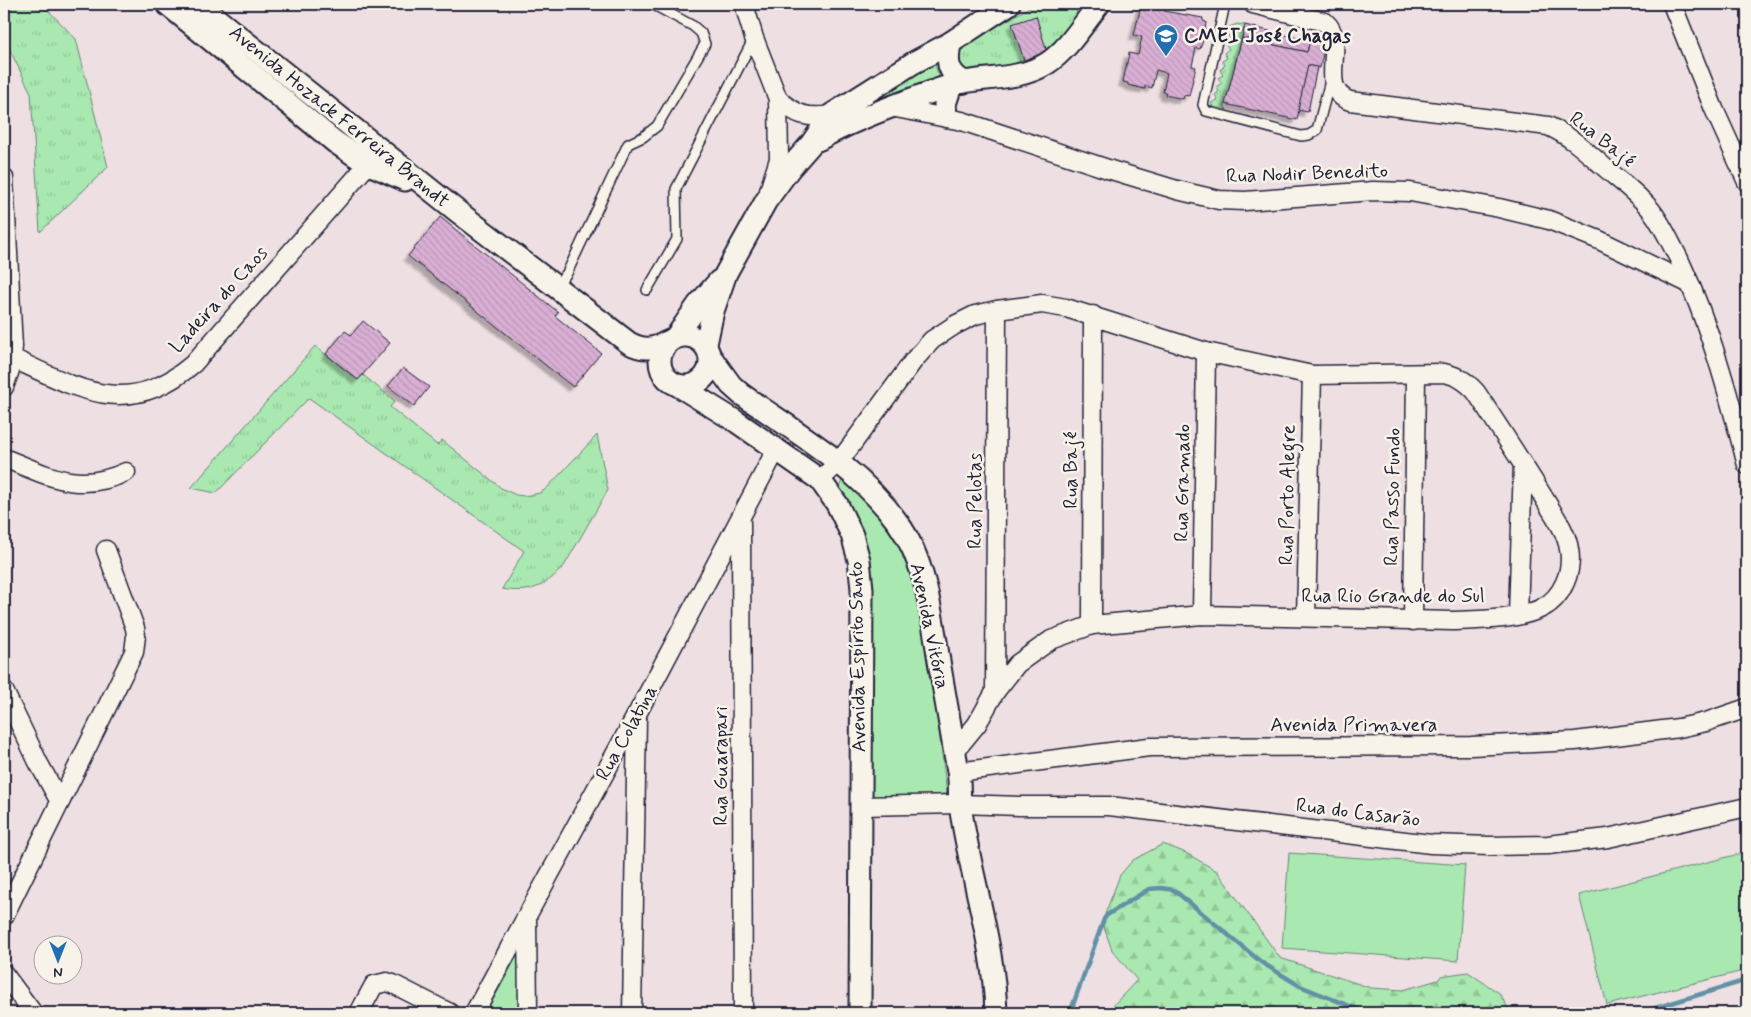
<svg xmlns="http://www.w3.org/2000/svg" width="1751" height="1017" viewBox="0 0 1751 1017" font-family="Mynerve,sans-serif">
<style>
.grass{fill:url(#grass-tufts);stroke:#668576}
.forest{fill:url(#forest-firs);stroke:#668576}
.park{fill:#a9e8b0;stroke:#668576}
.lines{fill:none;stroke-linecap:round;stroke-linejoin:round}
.stream{stroke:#6290a6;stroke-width:4.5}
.building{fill:url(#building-back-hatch);stroke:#22223b;filter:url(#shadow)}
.service-casing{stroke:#22223b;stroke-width:12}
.minor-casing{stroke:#22223b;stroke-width:21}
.tertiary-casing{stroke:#22223b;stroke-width:25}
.service{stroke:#f7f3e8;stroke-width:9}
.minor{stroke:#f7f3e8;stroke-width:18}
.tertiary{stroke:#f7f3e8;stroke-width:21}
.labels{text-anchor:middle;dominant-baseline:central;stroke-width:5;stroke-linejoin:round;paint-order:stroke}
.poi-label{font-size:20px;font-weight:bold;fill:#22223b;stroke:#f7f3e8;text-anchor:start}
.street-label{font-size:20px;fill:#22223b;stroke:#f7f3e8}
</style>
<defs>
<pattern id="grass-tufts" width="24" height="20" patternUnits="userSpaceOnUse" patternTransform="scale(1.25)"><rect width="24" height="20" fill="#a9e8b0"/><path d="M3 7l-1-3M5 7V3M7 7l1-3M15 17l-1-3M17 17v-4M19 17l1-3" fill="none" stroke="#91c798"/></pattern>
<pattern id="forest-firs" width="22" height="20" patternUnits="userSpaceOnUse" patternTransform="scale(1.25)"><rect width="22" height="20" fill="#a9e8b0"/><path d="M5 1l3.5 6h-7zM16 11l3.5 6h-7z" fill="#91c798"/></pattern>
<pattern id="building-back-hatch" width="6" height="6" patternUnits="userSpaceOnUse" patternTransform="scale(1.25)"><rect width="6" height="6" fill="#d9afd4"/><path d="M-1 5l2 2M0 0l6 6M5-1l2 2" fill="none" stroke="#ba96b7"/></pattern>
<filter id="shadow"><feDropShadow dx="-4.5" dy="4.5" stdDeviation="1" flood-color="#0004"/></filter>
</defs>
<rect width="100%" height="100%" fill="#eedfe2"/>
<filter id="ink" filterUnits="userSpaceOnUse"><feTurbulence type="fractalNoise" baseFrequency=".02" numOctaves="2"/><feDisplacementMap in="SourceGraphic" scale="10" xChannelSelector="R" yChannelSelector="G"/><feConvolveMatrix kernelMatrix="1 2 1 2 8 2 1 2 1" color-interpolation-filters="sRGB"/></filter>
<g filter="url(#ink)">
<g class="grass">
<polygon points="4,4 42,4 76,39 108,167 40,232 31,93 4,38"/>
<polygon points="1035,4 1072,4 1076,10 1078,21 1038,60 966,77 954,51"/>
<polygon points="1237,24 1245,25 1225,104 1225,108 1227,109 1223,111 1214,109 1211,103 1218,100 1215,95 1219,91 1216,87 1222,83 1218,78 1223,75 1220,70 1225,65 1222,61 1227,58 1224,53 1229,49 1226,45 1231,40 1228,36 1233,33 1229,27"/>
<polygon points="935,61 936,68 941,81 869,102"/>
<path d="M315,346L358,380L363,375L395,401L390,407L437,445L442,440L501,488L516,495L524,496L540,493L547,488L597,435L608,490L564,566C545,587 530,594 502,589L524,551L309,398L216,493L191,488Z"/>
</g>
<polygon class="forest" points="1163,844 1186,853 1217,871 1280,958 1371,988 1403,990 1438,980 1441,976 1468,972 1499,993 1511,1013 1106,1013 1137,980 1112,950 1102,922 1120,875 1133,860"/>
<g class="park">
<polygon points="844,472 873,500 907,555 926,628 947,794 865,800 871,607 838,493"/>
<polygon points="1747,852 1747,970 1607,1005 1579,895"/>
<polygon points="1289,853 1465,865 1458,961 1282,948"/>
<polygon points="520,951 521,1008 488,1009"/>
</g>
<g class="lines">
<g class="stream">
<polyline points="1070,1013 1104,919 1107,915 1149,889 1161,888 1174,890 1261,962 1300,986 1367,1013"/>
<polyline points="1639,1013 1747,980"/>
</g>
</g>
<g class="building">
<polygon points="1146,5 1165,9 1164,11 1203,18 1203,21 1206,22 1204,38 1200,49 1196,48 1192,66 1196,67 1189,96 1184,95 1183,99 1165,95 1166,92 1163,92 1167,73 1156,70 1152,88 1145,86 1145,89 1128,85 1128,83 1123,82 1129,53 1138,55 1142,37 1134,35 1141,6 1145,7"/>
<polygon points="1036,16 1047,52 1024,60 1012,24"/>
<polygon points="1245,25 1310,41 1307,52 1242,38"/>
<polygon points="1242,38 1307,52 1310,41 1325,44 1320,68 1308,65 1297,120 1225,104"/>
<polygon points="1308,65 1317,67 1308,112 1298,110"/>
<polygon points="440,217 558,312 555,316 601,353 573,387 408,256"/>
<polygon points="363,321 390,343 358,380 326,354 345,331 351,335"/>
<polygon points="403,368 429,387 414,406 388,386"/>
</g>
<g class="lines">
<defs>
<g id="service">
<polyline points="1225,4 1203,105 1206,111 1301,136 1309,135 1317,130 1330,81"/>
<polyline points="556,287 567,273 628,144 643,137 657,126 705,44 701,33 693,26 652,4"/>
<polyline points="647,290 677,239 676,189 754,38"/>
</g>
<g id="minor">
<polyline points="746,4 746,11 754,38 778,99 779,159 769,191"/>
<path d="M1253,4L1325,22C1349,42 1315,89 1350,101L1548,126C1569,135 1586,151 1603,166C1619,180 1637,193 1651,210C1663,225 1670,242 1679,259C1710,325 1729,396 1747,465"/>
<polyline points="1672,4 1714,109 1747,182"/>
<path d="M778,99C796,115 807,119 831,115"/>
<polyline points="891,107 962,121 1111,170 1177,190 1219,200 1245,201 1373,191 1410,192 1499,208 1549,220 1599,240 1690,284"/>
<polyline points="4,178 13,347 10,370 4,387"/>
<path d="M12,358C79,389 127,420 193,364L369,163"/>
<path d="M4,458C49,476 78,494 126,472"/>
<path d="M820,480L839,462L914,360L932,340L955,325L975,315L997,310L1042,304L1066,308L1206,352L1312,375L1444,373C1458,376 1466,381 1476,392C1499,427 1522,462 1544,498C1553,514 1566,530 1569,549C1573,571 1563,597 1542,608C1517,620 1479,620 1452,621L1202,615L1092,625L1051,640L1017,664L995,692L977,724L954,752"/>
<polyline points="741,522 743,1013"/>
<polyline points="1202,615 1206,352"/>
<polyline points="1518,615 1523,465"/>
<polyline points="1306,617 1312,375"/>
<polyline points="1413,621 1416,374"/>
<polyline points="1092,625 1093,315"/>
<polyline points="4,691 38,762 60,802"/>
<polyline points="995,692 997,310"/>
<polyline points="958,772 1149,747 1471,746 1575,741 1679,728 1706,722 1747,708"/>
<polyline points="860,806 960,804 1021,806 1109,806 1431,844 1489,846 1548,845 1608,838 1747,807"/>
<polyline points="4,916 134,652 136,636 135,628 106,550"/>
<polyline points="527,918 528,1013"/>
<polyline points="4,974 33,1013"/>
<polyline points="359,1013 374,985 387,982 393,984 450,1013"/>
<polyline points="474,1013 637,714 776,450"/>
<polyline points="632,1013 637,717"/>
</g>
<g id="tertiary">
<polyline points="167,4 335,142 365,162 405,180"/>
<path d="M198,4L457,211L629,343C642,350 654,350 667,342"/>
<path d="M950,43C947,62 946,71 964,82"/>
<polyline points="946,116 945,104 951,86"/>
<path d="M818,140C849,122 883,110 917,97C932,92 948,85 964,82C992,77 1021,79 1046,64C1067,51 1084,23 1099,4"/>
<circle cx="685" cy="361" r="25"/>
<polyline points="676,337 698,305 719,281"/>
<polyline points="706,344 713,311 726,273 766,201 790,168 811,144 831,115 913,63 950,43 1009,4"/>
<path d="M710,356L731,385L741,394C795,432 858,467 898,523C927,563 932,619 940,667C946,701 952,736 958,771C960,782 959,794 960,805C970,875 994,942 996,1013"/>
<polyline points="679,386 737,422 820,480 837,504 852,535 859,560 862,589 860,1013"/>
</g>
</defs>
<use href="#service" class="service-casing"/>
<use href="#minor" class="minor-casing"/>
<use href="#tertiary" class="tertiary-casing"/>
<use href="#service" class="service"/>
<use href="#minor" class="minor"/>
<use href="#tertiary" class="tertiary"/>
</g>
</g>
<defs>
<symbol id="school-pin" viewBox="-11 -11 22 30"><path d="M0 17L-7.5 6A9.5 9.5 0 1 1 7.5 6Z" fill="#1f6fb2" stroke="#f7f3e8"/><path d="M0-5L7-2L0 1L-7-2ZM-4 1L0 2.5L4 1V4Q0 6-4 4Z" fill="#fff"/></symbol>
</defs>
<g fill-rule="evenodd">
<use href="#school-pin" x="1152" y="22" width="28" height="38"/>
</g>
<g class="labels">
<g class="poi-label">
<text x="1184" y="36">CMEI José Chagas</text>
</g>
<g class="street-label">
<text transform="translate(339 117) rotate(39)">Avenida Hozack Ferreira Brandt</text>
<text transform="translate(1602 140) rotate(38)">Rua Bajé</text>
<text transform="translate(1307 174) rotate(-2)">Rua Nodir Benedito</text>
<text transform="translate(219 300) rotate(-48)">Ladeira do Caos</text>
<text transform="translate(1071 470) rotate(-90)">Rua Bajé</text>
<text transform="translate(1183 483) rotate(-89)">Rua Gramado</text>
<text transform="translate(1288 495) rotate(-89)">Rua Porto Alegre</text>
<text transform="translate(1393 497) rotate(-89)">Rua Passo Fundo</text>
<text transform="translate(975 501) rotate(-90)">Rua Pelotas</text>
<text x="1393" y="596">Rua Rio Grande do Sul</text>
<text transform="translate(929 626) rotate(78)">Avenida Vitória</text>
<text transform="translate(858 657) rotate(-91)">Avenida Espírito Santo</text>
<text x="1354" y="725">Avenida Primavera</text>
<text transform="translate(627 733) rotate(-61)">Rua Colatina</text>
<text transform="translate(721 766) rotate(-90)">Rua Guarapari</text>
<text transform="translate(1358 813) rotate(7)">Rua do Casarão</text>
</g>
</g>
<rect width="1751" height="1017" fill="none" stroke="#f7f3e8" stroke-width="20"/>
<rect x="10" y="10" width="1731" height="997" fill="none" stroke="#22223b" stroke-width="2" filter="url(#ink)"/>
<g transform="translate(58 960) rotate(180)"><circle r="24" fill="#f7f3e8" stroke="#a29fa3"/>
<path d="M0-4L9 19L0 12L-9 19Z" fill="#1f6fb2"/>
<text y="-8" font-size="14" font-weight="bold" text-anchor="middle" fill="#22223b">N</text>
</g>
</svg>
